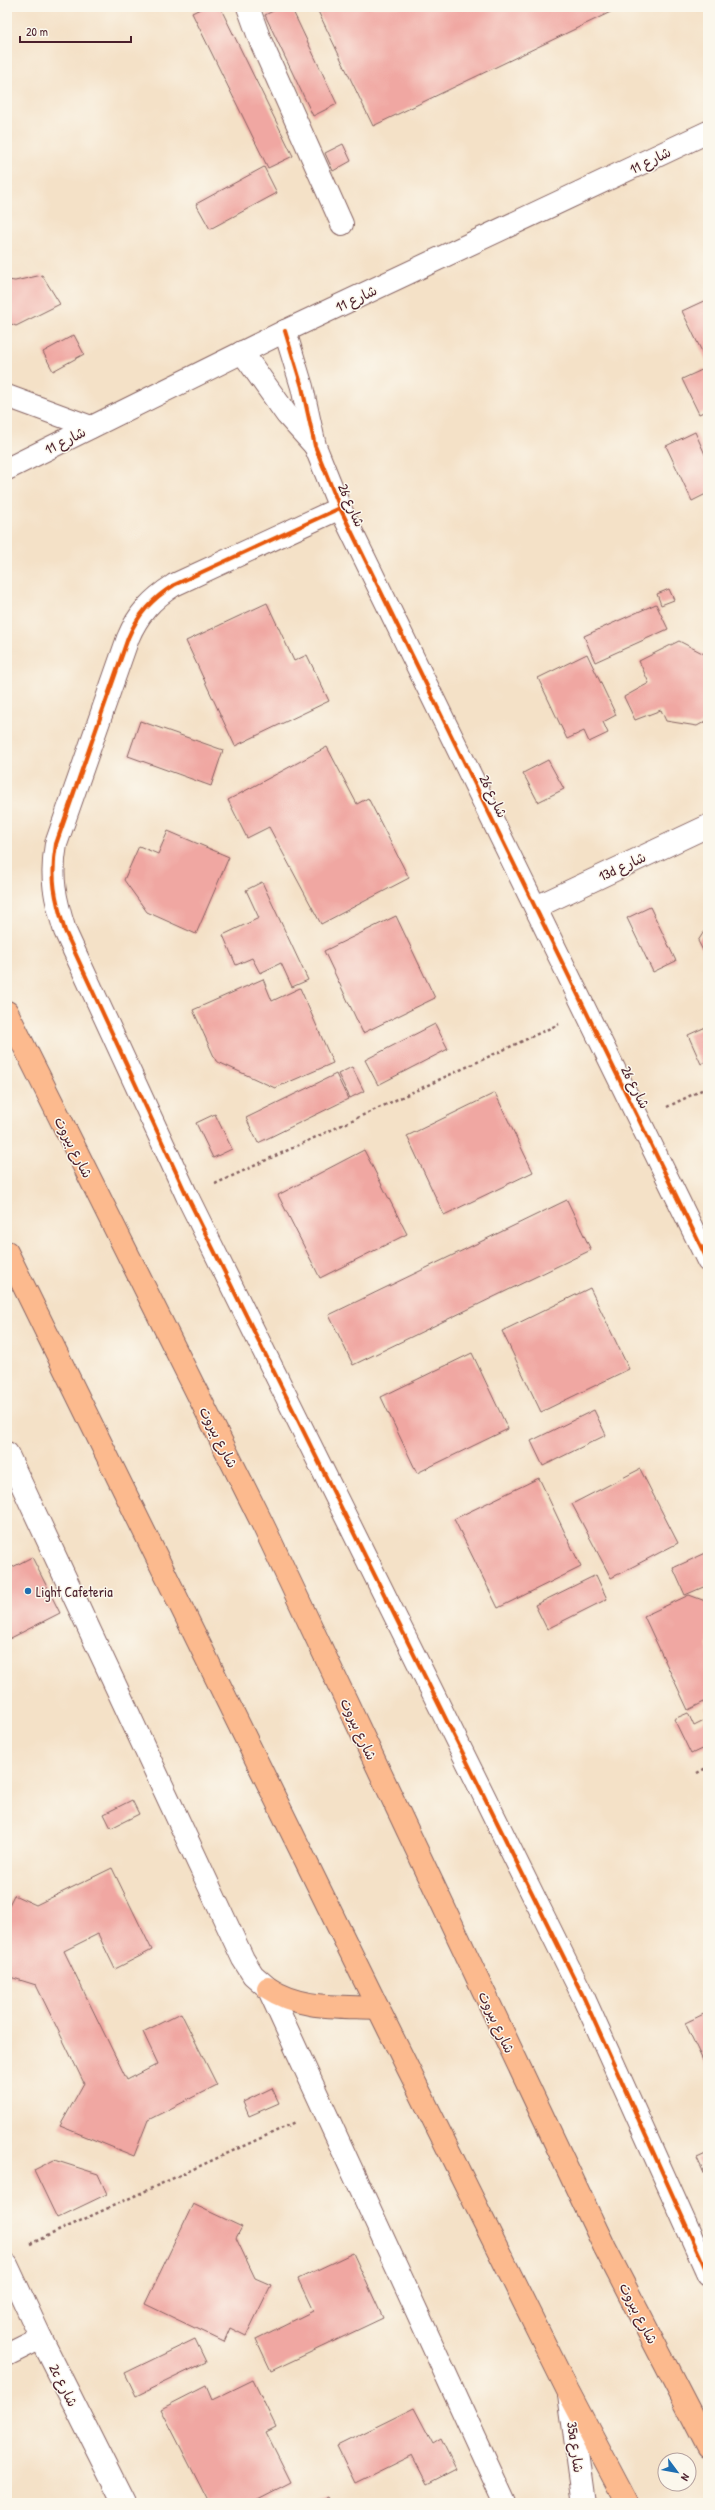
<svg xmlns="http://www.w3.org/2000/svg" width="715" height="2510" viewBox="0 0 715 2510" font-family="'Patrick Hand','Playpen Sans Arabic',sans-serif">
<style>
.building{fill:#f0a7a2}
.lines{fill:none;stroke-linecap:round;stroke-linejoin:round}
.minor-casing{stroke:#866362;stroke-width:24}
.major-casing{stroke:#866362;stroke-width:24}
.path{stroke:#866362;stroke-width:2.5;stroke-dasharray:3 3;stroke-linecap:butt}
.minor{stroke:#fff;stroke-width:22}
.major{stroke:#fcba8e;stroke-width:22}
.cycleway-casing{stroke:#fbf7ec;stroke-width:6}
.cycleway{stroke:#e8590c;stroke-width:4}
.poi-dot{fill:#1f6fb2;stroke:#fbf7ec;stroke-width:1.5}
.labels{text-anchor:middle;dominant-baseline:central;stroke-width:3;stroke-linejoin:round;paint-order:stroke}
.street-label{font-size:14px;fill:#4a1f2b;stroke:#fbf7ec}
.poi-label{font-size:14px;fill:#4a1f2b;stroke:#fbf7ec;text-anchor:start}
</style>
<rect width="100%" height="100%" fill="#fbf7ec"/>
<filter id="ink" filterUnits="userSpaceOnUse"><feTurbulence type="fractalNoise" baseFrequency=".025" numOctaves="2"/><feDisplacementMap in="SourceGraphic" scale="8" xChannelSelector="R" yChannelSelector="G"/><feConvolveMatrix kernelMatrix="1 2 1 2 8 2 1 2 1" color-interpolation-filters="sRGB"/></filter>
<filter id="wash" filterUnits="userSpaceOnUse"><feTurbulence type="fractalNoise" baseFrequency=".012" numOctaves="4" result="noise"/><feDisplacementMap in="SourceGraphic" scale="16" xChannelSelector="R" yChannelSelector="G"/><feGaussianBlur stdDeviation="0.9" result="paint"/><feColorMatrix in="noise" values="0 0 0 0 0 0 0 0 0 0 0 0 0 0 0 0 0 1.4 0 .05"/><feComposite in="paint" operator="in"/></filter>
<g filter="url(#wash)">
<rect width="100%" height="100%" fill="#f4e1c7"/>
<g id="blocks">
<g class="building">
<polygon points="204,7 220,7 293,156 268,168 192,13"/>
<polygon points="281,7 291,7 337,104 313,116 265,15"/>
<polygon points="316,7 621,7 373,126"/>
<polygon points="343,144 351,161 333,171 325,153"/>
<polygon points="264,167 277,193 210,229 196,204"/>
<polygon points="42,275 60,304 16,326 7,322 7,280 15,281"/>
<polygon points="708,299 708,364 682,311"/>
<polygon points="74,335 84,354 53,371 43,352"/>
<polygon points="704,369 708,377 708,410 699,414 682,379"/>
<polygon points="695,432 708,461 708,493 692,501 666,446"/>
<polygon points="669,589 674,600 661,605 657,594"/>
<polygon points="267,603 294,661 307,655 329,701 235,746 186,641"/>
<polygon points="656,604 668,629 595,662 584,636"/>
<polygon points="679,641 708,656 708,720 697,726 666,721 661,710 635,720 624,697 649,683 639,661"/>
<polygon points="587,654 616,715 603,722 608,733 589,742 584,731 567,739 538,678"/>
<polygon points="140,721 223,750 211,786 128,756"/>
<polygon points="327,747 357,804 368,798 409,878 321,924 269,827 247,838 228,800"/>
<polygon points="548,760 564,789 538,802 523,773"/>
<polygon points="168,831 229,857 196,934 147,912 124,880 139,846 158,854"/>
<polygon points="262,882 308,980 292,987 281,963 260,973 252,958 236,965 223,935 259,918 246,890"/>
<polygon points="650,907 676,961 653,972 627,918"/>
<polygon points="396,916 435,998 363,1033 324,951"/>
<polygon points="708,925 708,960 698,941"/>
<polygon points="263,979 272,1001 300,988 333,1063 275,1088 216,1061 193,1010"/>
<polygon points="435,1024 448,1049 378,1085 365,1060"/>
<polygon points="708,1026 708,1060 701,1064 688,1035"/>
<polygon points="352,1067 364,1091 350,1098 338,1074"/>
<polygon points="336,1074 348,1099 258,1143 246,1118"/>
<polygon points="495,1093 533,1172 444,1215 407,1136"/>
<polygon points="215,1114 232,1149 213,1158 196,1123"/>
<polygon points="364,1150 407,1234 320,1278 278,1195"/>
<polygon points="567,1200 591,1250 353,1365 329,1315"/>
<polygon points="590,1288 629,1369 541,1412 502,1331"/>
<polygon points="472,1353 508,1429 417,1473 381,1397"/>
<polygon points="594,1410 606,1435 543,1466 531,1441"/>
<polygon points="640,1469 678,1543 611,1578 572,1504"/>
<polygon points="539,1478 581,1567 498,1608 454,1519"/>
<polygon points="708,1552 708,1585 685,1595 673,1568"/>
<polygon points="32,1557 60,1613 7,1640 7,1570"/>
<polygon points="596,1575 607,1599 547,1629 535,1605"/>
<polygon points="689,1595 708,1602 708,1700 688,1710 644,1616"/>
<polygon points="708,1705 708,1714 705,1707"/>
<polygon points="688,1713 694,1726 708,1719 708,1746 691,1754 674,1719"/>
<polygon points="132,1800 139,1814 111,1828 104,1814"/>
<polygon points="112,1868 152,1950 115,1969 98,1934 64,1951 127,2080 158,2064 143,2032 181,2013 217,2085 148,2120 134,2156 60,2126 84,2083 36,1985 7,1976 7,1909 14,1895 36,1905"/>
<polygon points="708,2012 708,2071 685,2023"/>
<polygon points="272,2088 279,2103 249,2116 243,2102"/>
<polygon points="708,2153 708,2182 697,2158"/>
<polygon points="54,2160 98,2174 107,2194 57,2218 34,2170"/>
<polygon points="193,2204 242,2227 236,2238 255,2278 271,2285 246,2336 230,2328 224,2342 145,2304"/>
<polygon points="353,2253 383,2318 271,2371 256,2339 313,2311 298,2279"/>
<polygon points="195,2339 206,2362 136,2396 125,2373"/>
<polygon points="253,2380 276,2427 266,2432 291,2482 250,2503 209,2503 161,2409 206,2386 212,2400"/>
<polygon points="414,2408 433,2444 441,2439 456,2469 427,2484 412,2455 355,2483 337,2446"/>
<polygon points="328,2497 331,2503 316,2503"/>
</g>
</g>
</g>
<g filter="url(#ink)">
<use href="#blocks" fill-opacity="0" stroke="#866362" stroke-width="1"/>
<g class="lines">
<defs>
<g id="minor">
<polyline points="248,7 260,40 342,224"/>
<polyline points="285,331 302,387 315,446 340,508 708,1261"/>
<polyline points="242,352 287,415 314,445"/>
<polyline points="7,396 91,427"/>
<polyline points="7,469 285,331 708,132"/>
<path d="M340,508L174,585C152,599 138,614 128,638L56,844C50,878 55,899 65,931L187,1196L583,1996L708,2274"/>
<polyline points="536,907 708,826"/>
<polyline points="7,1453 243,1959 253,1975 268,1988 505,2503"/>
<polyline points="7,2265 41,2338 124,2503"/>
<polyline points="7,2355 41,2338"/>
<polyline points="569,2394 584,2503"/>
</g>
<g id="major">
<polyline points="7,1012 264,1527 605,2248 708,2447"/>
<polyline points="7,1252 378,2008 568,2391 627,2503"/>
<path d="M268,1988C301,2010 339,2006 378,2008"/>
</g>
</defs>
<use href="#minor" class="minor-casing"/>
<use href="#major" class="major-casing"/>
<g class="path">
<polyline points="667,1107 708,1087"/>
<polyline points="215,1184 559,1024"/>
<polyline points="697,1773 708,1767"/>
<polyline points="30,2244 296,2122"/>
</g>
<use href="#minor" class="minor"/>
<use href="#major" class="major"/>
<defs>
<g id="cycleway">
<polyline points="285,331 302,387 315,446 340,508 708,1261"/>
<path d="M340,508L174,585C152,599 138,614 128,638L56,844C50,878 55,899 65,931L187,1196L583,1996L708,2274"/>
</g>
</defs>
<use href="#cycleway" class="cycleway-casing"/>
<use href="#cycleway" class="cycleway"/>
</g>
</g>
<circle class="poi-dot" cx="28" cy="1591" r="4"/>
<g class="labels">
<g class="street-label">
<text transform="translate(650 160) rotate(-26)">شارع 11</text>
<text transform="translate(356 298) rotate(-25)">شارع 11</text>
<text transform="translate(65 440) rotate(-27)">شارع 11</text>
<text transform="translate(352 505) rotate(66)">شارع 26</text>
<text transform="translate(494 796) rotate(64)">شارع 26</text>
<text transform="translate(622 866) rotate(-25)">13d شارع</text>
<text transform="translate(636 1087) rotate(63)">شارع 26</text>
<text transform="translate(74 1147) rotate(63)">شارع بيروت</text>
<text transform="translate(219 1437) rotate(63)">شارع بيروت</text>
<text transform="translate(359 1729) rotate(65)">شارع بيروت</text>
<text transform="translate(497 2022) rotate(65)">شارع بيروت</text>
<text transform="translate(639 2313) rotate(63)">شارع بيروت</text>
<text transform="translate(64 2385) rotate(63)">2c شارع</text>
<text transform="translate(576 2447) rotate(82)">35a شارع</text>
</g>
<g class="poi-label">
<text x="36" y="1591">Light Cafeteria</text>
</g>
</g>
<rect width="715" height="2510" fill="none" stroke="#fbf7ec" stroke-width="24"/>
<g transform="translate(677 2472) rotate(122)"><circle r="19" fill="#fbf7ec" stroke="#b4a19f"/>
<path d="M0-3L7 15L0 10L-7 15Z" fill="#1f6fb2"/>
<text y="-6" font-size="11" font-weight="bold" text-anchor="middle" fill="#4a1f2b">N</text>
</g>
<path d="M20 36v6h111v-6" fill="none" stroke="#4a1f2b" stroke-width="2"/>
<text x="26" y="36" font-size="12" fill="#4a1f2b" stroke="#fbf7ec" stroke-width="3" paint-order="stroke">20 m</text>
</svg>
